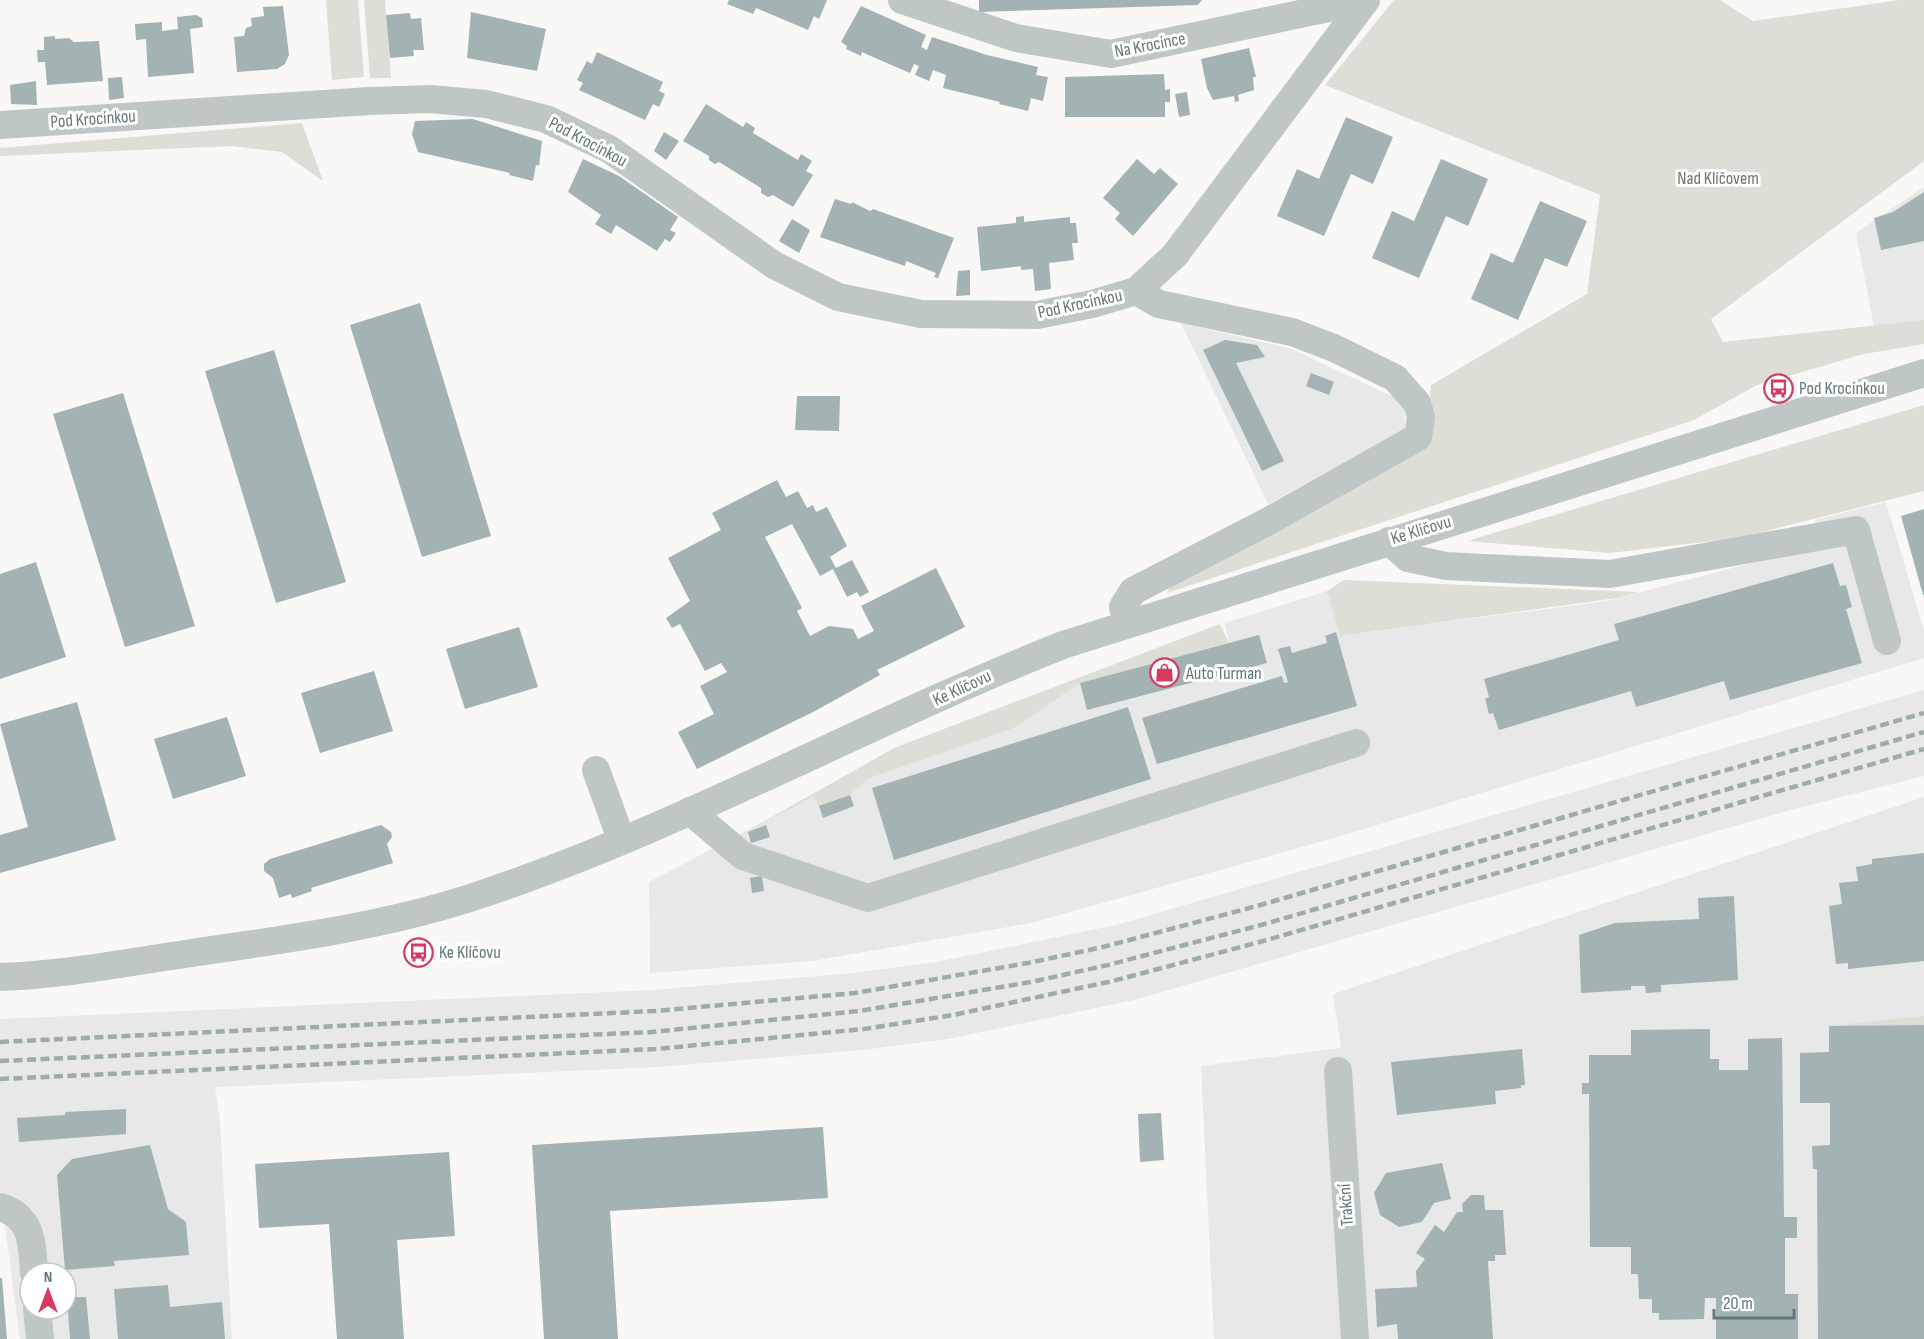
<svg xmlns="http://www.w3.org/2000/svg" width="1924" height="1339" viewBox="0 0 1924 1339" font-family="'Sofia Sans Condensed',sans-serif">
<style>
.built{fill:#e7e8e7;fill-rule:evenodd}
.green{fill:#ddded6}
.building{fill:#a3b2b2}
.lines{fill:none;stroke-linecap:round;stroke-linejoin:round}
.minor{stroke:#bec6c6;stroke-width:28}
.rail{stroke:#9eabab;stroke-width:4.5;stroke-dasharray:9 4.5;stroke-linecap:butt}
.labels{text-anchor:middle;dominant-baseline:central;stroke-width:6;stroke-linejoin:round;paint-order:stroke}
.street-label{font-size:18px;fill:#617979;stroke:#fff}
.park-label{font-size:18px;fill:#717865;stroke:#fff}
.poi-label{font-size:18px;fill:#617979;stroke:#fff;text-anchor:start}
</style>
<rect width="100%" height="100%" fill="#f9f8f7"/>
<g class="built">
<polygon points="1924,187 1924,323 1875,332 1856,233"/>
<polygon points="1181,323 1292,349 1404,402 1405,430 1268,504"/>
<polygon points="1886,502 1924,631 1924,658 1334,838 1031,923 812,961 650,973 649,882 815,795 850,795 866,779 1014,728 1080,683 1229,643 1225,623 1327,591 1340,636 1607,601 1820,545 1815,520"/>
<path d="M1924,690V776L1790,810L1134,1000L948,1039L863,1050L658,1067L215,1087L220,1121L232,1339H20L0,1188V1019L653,990L853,973L936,962L1116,925ZM30,1273H66V1309H30Z"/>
<polygon points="1924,797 1924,1339 1214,1339 1201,1066 1341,1048 1333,994"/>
</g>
<g class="green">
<polygon points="326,0 358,0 364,77 332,80"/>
<polygon points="364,0 385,0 391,78 370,78"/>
<polygon points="1394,0 1720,0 1753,21 1900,0 1924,0 1924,161 1711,319 1723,342 1924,320 1924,344 1864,354 1757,385 1694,420 1167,593 1174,579 1427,447 1431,385 1587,294 1600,195 1325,85"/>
<polygon points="302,123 323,181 282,152 232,146 0,156 0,148"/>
<polygon points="1924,405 1924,491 1739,538 1610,553 1467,541"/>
<polygon points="1344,580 1639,592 1617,598 1340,636 1327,591"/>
<polygon points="1220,624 1229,643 1080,683 1014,728 867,779 850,795 819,806 814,796 731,840 894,748"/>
<polygon points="1924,1016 1924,1025 1829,1026"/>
</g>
<g class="building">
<polygon points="729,0 827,0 819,19 814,16 808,30 756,8 753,14 727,4"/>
<polygon points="979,0 1202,0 1198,5 979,12"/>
<polygon points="283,6 289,55 285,64 277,69 237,72 234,37 244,36 246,28 252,26 251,18 264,16 263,7"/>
<polygon points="861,6 926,35 921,47 927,50 932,37 987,55 1038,67 1036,75 1048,77 1043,101 1031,98 1028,111 999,104 1000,102 943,88 946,75 933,70 929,81 915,75 919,66 914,64 910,73 866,54 862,52 861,56 846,49 847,46 841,42"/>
<polygon points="471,12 546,29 537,71 467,58"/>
<polygon points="410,13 411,19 421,18 424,50 413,50 414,56 390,58 386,15"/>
<polygon points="196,15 202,18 203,27 190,29 194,73 148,77 146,39 136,40 135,24 162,22 162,31 178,29 177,17"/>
<polygon points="55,36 55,39 69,38 74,42 99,41 103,81 47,85 45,62 38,62 37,50 44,50 44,37"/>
<polygon points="1249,48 1256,77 1253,77 1254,90 1238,95 1239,101 1235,102 1234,96 1213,100 1207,88 1201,59"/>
<polygon points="597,52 663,82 659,91 665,94 659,107 653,104 645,120 579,90 583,83 577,80 587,61 592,64"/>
<polygon points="1164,74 1165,90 1170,89 1170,102 1165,102 1165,117 1065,117 1065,77"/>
<polygon points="122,77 124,98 109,100 108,78"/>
<polygon points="36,81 37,105 11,104 10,85"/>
<polygon points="1187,92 1190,115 1179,117 1175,94"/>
<polygon points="706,104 743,127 746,122 755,128 753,133 798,160 801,154 812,161 806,171 813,175 793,207 773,195 768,197 761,193 761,188 719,162 715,164 709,160 709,156 683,141"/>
<polygon points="1346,117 1393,137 1373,184 1351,174 1324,236 1277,216 1297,169 1319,179"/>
<polygon points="473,119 542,141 539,166 536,165 533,181 509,175 510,173 418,152 412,134 415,121"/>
<polygon points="664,132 679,141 666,160 654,151"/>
<polygon points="583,159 619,176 678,217 670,230 676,233 670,242 665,239 657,251 616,225 611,234 595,224 601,215 568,192"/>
<polygon points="1137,159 1154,174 1160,168 1178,184 1133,236 1115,219 1120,213 1103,198"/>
<polygon points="1441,159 1488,179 1468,226 1446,216 1419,278 1372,258 1392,211 1414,221"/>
<polygon points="1924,192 1924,241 1881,250 1874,218 1893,212"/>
<polygon points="835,199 851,204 852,202 870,211 873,209 954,238 938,278 934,277 936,273 906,261 905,266 820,237"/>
<polygon points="1540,201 1587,221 1567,267 1545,258 1518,320 1471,299 1491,253 1513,263"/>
<polygon points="1024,216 1024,222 1070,217 1070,223 1076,223 1078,243 1072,243 1074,260 1049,263 1051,289 1035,291 1033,269 1021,270 1021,266 981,271 977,227 1016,223 1016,217"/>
<polygon points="792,219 810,230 799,253 779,241"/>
<polygon points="970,270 970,295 956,296 958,271"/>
<polygon points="420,303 491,536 422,557 350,325"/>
<polygon points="1225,340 1257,345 1265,357 1236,363 1284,461 1262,471 1203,350"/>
<polygon points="274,350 346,582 276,603 205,371"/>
<polygon points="1311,373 1334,382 1329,395 1306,386"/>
<polygon points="123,393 195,626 125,647 53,414"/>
<polygon points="797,396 840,396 839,431 795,430"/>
<polygon points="777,480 786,497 798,491 807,508 813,505 816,512 827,507 847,546 830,557 836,568 852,560 869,592 860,597 857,592 847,597 833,569 820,576 792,524 765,537 802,608 797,611 810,636 829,626 853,629 858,639 874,631 861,606 936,568 965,627 877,670 880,675 815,711 697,769 678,732 714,714 700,686 727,672 721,663 705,671 680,624 672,628 666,618 690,601 668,558 721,530 712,513"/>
<polygon points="1924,509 1924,595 1923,595 1901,516"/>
<polygon points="36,562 66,657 0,679 0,574"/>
<polygon points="1833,563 1840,586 1846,585 1852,607 1846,609 1862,663 1730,700 1724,681 1636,707 1631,691 1499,730 1493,713 1489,714 1485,699 1489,697 1484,679 1619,640 1614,624"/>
<polygon points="519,627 538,687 465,709 446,649"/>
<polygon points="1336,632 1357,706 1157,764 1142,718 1282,676 1284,683 1288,682 1278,649 1290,646 1292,653 1327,643 1325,636"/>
<polygon points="1259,635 1267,663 1087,710 1080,683"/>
<polygon points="374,671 393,731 320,753 301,693"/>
<polygon points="77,702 116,840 0,873 0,835 28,827 0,724"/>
<polygon points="1128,707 1151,779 894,860 872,788"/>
<polygon points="227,717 246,776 173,799 154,739"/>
<polygon points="850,795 854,806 823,818 819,806"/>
<polygon points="381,825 391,832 392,837 387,844 393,863 311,888 312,891 292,898 291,894 279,898 273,878 264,871 264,864 270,859"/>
<polygon points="766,825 770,837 751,843 748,832"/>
<polygon points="1924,853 1924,961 1848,969 1848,963 1836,964 1829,906 1842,904 1839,883 1858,881 1856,867 1872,864 1872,859"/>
<polygon points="762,876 764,891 752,893 750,878"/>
<polygon points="1734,896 1738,980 1661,985 1661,992 1646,993 1645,986 1631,986 1631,990 1581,993 1579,935 1615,923 1699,919 1698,898"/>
<polygon points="1924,1025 1924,1339 1818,1339 1817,1169 1813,1169 1812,1146 1830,1145 1830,1103 1800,1103 1800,1053 1829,1052 1829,1026"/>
<polygon points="1710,1029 1710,1059 1719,1059 1719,1070 1748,1070 1748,1039 1782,1038 1784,1217 1797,1217 1797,1238 1785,1238 1785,1294 1798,1294 1798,1339 1716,1339 1716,1298 1705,1298 1704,1319 1659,1320 1659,1313 1652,1313 1652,1299 1639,1299 1638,1274 1631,1274 1631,1247 1590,1247 1589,1094 1582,1094 1582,1083 1589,1083 1589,1055 1631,1055 1631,1030"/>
<polygon points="1522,1049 1525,1085 1521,1085 1521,1088 1495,1091 1496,1104 1397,1115 1391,1062"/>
<polygon points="126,1109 126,1134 19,1142 17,1118 65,1115 65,1112"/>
<polygon points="1161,1113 1164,1160 1140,1162 1138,1114"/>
<polygon points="823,1127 828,1198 610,1211 618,1339 544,1339 532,1145"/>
<polygon points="150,1145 168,1209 186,1222 189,1255 114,1261 115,1266 65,1270 57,1175 72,1159"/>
<polygon points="449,1152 455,1236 397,1240 404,1339 337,1339 329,1224 259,1228 255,1164"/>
<polygon points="1442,1163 1451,1199 1434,1203 1422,1222 1399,1227 1380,1215 1374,1193 1386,1173"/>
<polygon points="1471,1195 1484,1195 1485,1210 1503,1210 1506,1255 1495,1255 1495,1261 1488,1261 1493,1339 1398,1339 1397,1324 1377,1327 1375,1289 1417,1287 1416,1271 1425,1259 1416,1253 1435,1225 1444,1232 1457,1212 1463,1212 1462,1204"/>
<polygon points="0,1278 2,1278 7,1339 0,1339"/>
<polygon points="168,1285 170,1307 222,1302 225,1339 118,1339 114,1289"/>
<polygon points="67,1297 86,1297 90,1339 70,1339"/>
</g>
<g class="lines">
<g class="minor">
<polyline points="902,0 1016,38 1111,54 1366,0"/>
<polyline points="0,125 370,101 430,99 486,104 546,119 609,149 774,265 838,297 921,314 1037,315 1092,304 1136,291 1175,255 1366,0"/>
<polyline points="1389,541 1408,558 1446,566 1610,574 1856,530 1887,641"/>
<polyline points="1127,624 1123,607 1133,591 1265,523 1418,437 1421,417 1417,403 1395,378 1334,348 1292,332 1159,304 1136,291"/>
<polyline points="596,770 621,839"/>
<polyline points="690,811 743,856 868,898 1356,743"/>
<path d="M0,977C62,975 124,963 185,954C279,940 375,928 467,899C673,832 863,724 1063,645L1924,373"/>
<polyline points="1338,1071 1355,1339"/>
<path d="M0,1207C33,1217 32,1244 34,1273"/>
<polyline points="37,1309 40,1339"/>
</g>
<g class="rail">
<polyline points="0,1042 655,1011 855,993 1028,963 1103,947 1257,906 1924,713"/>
<polyline points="0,1061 652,1032 859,1011 1031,982 1108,965 1261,925 1924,732"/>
<polyline points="0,1079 656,1049 864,1029 953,1015 1113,981 1267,940 1924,749"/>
</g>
</g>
<defs>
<symbol id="bus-ring" viewBox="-11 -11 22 22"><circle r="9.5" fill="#fff" stroke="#d63a5e" stroke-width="1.5"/><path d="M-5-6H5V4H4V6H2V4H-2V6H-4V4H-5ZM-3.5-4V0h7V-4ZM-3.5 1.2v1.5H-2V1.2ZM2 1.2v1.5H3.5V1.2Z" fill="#d63a5e"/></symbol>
<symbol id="shop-ring" viewBox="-11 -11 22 22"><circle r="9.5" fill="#fff" stroke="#d63a5e" stroke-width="1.5"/><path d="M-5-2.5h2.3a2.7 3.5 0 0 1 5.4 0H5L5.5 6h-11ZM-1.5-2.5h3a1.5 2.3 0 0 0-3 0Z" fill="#d63a5e"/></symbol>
</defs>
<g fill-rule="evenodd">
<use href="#bus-ring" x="1762" y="372" width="33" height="33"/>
<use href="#shop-ring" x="1148" y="656" width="33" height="33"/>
<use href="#bus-ring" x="402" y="936" width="33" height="33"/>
</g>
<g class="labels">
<g class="street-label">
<text transform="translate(1150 45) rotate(-11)">Na Krocínce</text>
<text transform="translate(93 119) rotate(-4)">Pod Krocínkou</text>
<text transform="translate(588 142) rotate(28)">Pod Krocínkou</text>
<text transform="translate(1080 304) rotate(-12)">Pod Krocínkou</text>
<text transform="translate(1421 530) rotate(-17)">Ke Klíčovu</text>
<text transform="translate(962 688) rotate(-25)">Ke Klíčovu</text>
<text transform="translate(1346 1205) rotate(-94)">Trakční</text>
</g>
<g class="park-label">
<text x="1718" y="178">Nad Klíčovem</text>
</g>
<g class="poi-label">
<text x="1799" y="388">Pod Krocínkou</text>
<text x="1186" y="673">Auto Turman</text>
<text x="439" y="952">Ke Klíčovu</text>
</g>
</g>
<g transform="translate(48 1291)"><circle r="28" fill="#ffffff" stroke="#c0c9c9" stroke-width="1.5"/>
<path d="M0-4.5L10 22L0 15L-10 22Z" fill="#d63a5e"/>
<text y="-9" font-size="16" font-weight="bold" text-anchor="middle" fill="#617979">N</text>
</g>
<path d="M1714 1309v9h80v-9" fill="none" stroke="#617979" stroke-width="3"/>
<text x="1723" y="1309" font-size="18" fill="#617979" stroke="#ffffff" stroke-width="4.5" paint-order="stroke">20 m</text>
</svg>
